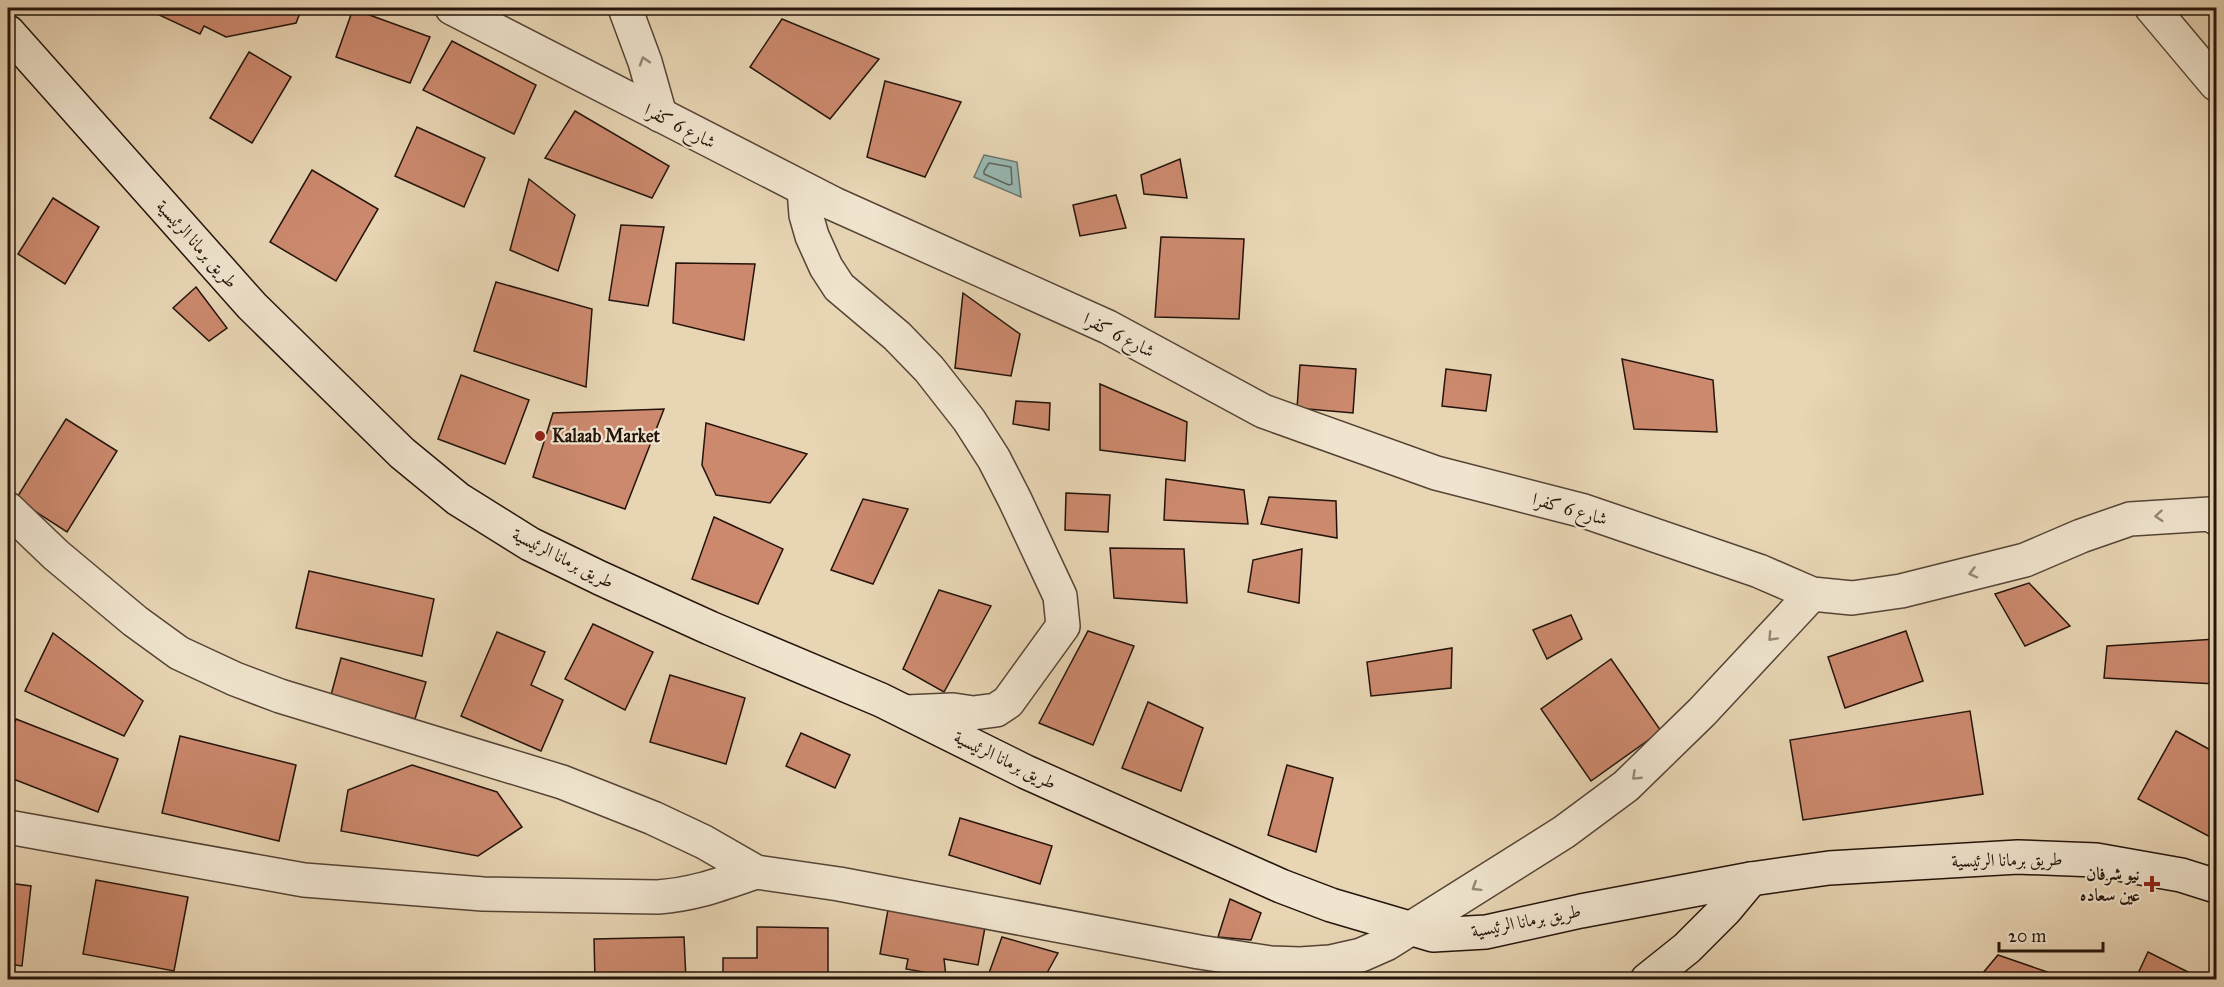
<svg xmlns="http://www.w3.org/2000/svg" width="2224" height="987" viewBox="0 0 2224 987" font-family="'IM FELL Great Primer',Amiri,serif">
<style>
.water{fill:#98b8b2;stroke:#6a766f;stroke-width:1.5}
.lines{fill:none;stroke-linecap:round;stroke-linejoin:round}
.shore{stroke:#5e665e;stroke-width:1.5}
.building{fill:#cc896e;stroke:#24140b;stroke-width:1.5}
.street-casing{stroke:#554435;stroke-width:36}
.secondary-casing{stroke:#24140b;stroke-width:36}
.street{stroke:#f0e4ce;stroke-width:33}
.secondary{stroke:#f0e4ce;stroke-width:33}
.oneway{stroke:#948676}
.poi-dot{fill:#8f2418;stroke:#f0e4ce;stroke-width:2}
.labels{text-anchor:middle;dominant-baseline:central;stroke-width:4.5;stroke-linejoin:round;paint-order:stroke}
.street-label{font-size:18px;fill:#24140b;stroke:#f0e4ce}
.poi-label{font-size:18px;font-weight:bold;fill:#24140b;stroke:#f0e4ce;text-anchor:start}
</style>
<rect width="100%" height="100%" fill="#e8d5b4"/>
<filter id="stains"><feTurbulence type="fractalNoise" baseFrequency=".00333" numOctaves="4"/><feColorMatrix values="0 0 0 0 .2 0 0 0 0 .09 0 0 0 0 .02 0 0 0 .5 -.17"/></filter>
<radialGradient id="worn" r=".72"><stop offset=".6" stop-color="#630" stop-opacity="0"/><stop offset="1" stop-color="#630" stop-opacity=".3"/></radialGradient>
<polygon class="water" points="984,155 1017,162 1021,197 974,177"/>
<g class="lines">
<polygon class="shore" points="989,163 1011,167 1012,184 1009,185 984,174 984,171"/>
</g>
<g class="building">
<polygon points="160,8 302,8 296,23 226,37 204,26 200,34 157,14"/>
<polygon points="353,9 430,37 410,83 336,57"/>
<polygon points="782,19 879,59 830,119 750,67"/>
<polygon points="452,41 536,85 514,134 423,90"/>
<polygon points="249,52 291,77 252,143 210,118"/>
<polygon points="885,81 961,102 925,177 867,157"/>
<polygon points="575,111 669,166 652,198 545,158"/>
<polygon points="417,127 485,158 464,207 395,176"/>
<polygon points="1180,159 1187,198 1144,194 1141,175"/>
<polygon points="312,170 378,209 336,281 270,242"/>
<polygon points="529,179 575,215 558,271 510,250"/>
<polygon points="1116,195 1126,228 1080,236 1073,205"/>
<polygon points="53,198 99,227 65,284 18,254"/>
<polygon points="621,225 664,227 648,306 609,300"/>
<polygon points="1161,237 1244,239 1239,319 1155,317"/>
<polygon points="676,263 755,264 744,340 673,323"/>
<polygon points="496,282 592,309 586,387 474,351"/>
<polygon points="196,287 227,328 209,341 173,308"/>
<polygon points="963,293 1020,334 1011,376 955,368"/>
<polygon points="1622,359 1713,380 1717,432 1634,429"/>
<polygon points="1300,365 1356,369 1353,413 1297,408"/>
<polygon points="1446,369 1491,375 1486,411 1442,406"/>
<polygon points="461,375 529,400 505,464 438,439"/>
<polygon points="1100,384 1187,422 1185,461 1100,450"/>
<polygon points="1016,401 1050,403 1049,430 1013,424"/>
<polygon points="664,409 625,509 533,477 553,413"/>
<polygon points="66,419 117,451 67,532 16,499"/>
<polygon points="706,423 807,454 770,503 716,495 702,465"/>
<polygon points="1166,479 1244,490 1248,524 1164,520"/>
<polygon points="1066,493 1110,495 1108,532 1065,530"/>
<polygon points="1269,497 1336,501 1337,538 1261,524"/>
<polygon points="863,499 908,509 873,584 831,570"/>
<polygon points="714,517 783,549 758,604 692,579"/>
<polygon points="1110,548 1184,549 1187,603 1114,598"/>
<polygon points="1302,549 1299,603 1248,592 1253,560"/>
<polygon points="309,571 434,599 422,656 296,628"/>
<polygon points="2029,583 2070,626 2025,646 1995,594"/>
<polygon points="939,590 991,606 944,692 903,669"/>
<polygon points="1571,615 1582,639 1547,659 1533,630"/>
<polygon points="593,624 653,652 625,710 565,679"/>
<polygon points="1088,631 1134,646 1093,745 1039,723"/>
<polygon points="1906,631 1923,681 1845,708 1828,657"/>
<polygon points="497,632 545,652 531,685 563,700 541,751 461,716"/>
<polygon points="53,633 143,701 124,736 25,691"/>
<polygon points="2216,639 2216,684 2104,678 2107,646"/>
<polygon points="1452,648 1451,688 1371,696 1367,662"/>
<polygon points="341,658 426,682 415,719 331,695"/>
<polygon points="1611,659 1661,731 1591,781 1541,709"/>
<polygon points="670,675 745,698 726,764 650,742"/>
<polygon points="1148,702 1203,728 1181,791 1122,768"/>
<polygon points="1970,711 1983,794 1803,820 1790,740"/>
<polygon points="16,719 118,759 98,812 8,777 8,741"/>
<polygon points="2176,731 2216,753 2216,840 2138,799"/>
<polygon points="801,733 850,755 835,788 786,766"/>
<polygon points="180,736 296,765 279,841 162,813"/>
<polygon points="412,765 497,792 522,827 478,856 341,831 348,790"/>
<polygon points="1287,765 1333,778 1316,852 1268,835"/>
<polygon points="960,818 1052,846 1040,884 949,855"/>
<polygon points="96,880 188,897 174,971 83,954"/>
<polygon points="8,883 31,886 22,966 8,964"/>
<polygon points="1230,899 1261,913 1251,940 1218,937"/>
<polygon points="889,904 986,922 978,965 944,959 946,976 906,969 908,959 880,954"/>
<polygon points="757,927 828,928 828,980 723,980 723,958 757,958"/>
<polygon points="684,937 686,980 595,980 594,939"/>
<polygon points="1002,937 1058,953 1043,980 1007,980 989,973"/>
<polygon points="2148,952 2204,980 2135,980"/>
<polygon points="1998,955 2062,977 2061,980 1977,980"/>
</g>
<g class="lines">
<defs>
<g id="street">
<polyline points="452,8 834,204 1108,327 1263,411 1436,473 1584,511 1759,571 1812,594 1852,598 1901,591 2025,560 2081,536 2130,519 2210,514 2216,518"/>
<polyline points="625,8 645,62 660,115"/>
<polyline points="2152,8 2216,84"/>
<polyline points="804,189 806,215 812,236 826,267 839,287 897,336 929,369 969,420 994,459 1015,500 1060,596 1063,626 1008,702 996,710 973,713 953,710 906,712"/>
<polyline points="8,509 56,555 135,621 179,653 235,679 280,696 562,782 653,818 704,842 756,872 839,884 1199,952 1271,963 1300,964 1330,962 1361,955 1386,944 1564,832 1626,786 1702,712 1812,594"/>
<path d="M8,827L304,880L483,894L658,897C696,894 721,884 756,872"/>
</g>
<g id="secondary">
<polyline points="8,32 252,306 402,453 458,499 530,544 600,578 710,628 881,700 1026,772 1281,886 1331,905 1433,935 1486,932 1581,911 1751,879 1829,868 2018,857 2096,860 2181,875 2216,886"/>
<polyline points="1647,980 1687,948 1726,909 1751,879"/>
</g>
</defs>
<use href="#street" class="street-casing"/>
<use href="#secondary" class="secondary-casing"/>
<use href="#street" class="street"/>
<use href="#secondary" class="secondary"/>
</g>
<defs><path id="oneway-chevron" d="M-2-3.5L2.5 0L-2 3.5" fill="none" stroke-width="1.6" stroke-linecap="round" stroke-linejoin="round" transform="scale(1.5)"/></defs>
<g class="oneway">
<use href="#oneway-chevron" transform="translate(644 61) rotate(-108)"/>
<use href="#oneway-chevron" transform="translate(2159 516) rotate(175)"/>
<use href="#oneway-chevron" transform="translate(1973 573) rotate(166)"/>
<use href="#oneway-chevron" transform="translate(1772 637) rotate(133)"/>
<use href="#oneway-chevron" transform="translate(1636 776) rotate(136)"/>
<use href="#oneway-chevron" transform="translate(1476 887) rotate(148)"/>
</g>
<g class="poi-dot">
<circle cx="540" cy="436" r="6"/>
<path d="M2149 875h6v6h6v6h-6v6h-6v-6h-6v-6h6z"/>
</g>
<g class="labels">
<g class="street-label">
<text transform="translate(680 126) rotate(27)">شارع 6 كفرا</text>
<text transform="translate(197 244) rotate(48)">طريق برمانا الرئيسية</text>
<text transform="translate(1119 335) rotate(27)">شارع 6 كفرا</text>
<text transform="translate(1570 509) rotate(16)">شارع 6 كفرا</text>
<text transform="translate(563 558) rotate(27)">طريق برمانا الرئيسية</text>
<text transform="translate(1005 760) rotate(26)">طريق برمانا الرئيسية</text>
<text transform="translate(2007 860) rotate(-1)">طريق برمانا الرئيسية</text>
<text transform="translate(1526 921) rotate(-11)">طريق برمانا الرئيسية</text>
</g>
<g class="poi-label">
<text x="552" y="436">Kalaab Market</text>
<text x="2140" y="874" text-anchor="end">نيو شرفان<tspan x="2140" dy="21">عين سعاده</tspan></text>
</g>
</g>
<rect width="2224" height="987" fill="none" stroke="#e8d5b4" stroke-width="30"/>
<rect x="9" y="9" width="2206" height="969" fill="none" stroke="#24140b" stroke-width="3"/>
<rect x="15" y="15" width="2194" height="957" fill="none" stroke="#24140b" stroke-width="1.5"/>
<path d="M1999 942v9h104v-9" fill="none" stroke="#24140b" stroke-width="3"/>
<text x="2008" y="942" font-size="18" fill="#24140b" stroke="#f0e4ce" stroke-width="4.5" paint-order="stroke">20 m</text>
<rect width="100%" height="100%" filter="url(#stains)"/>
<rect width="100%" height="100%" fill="url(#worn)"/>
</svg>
